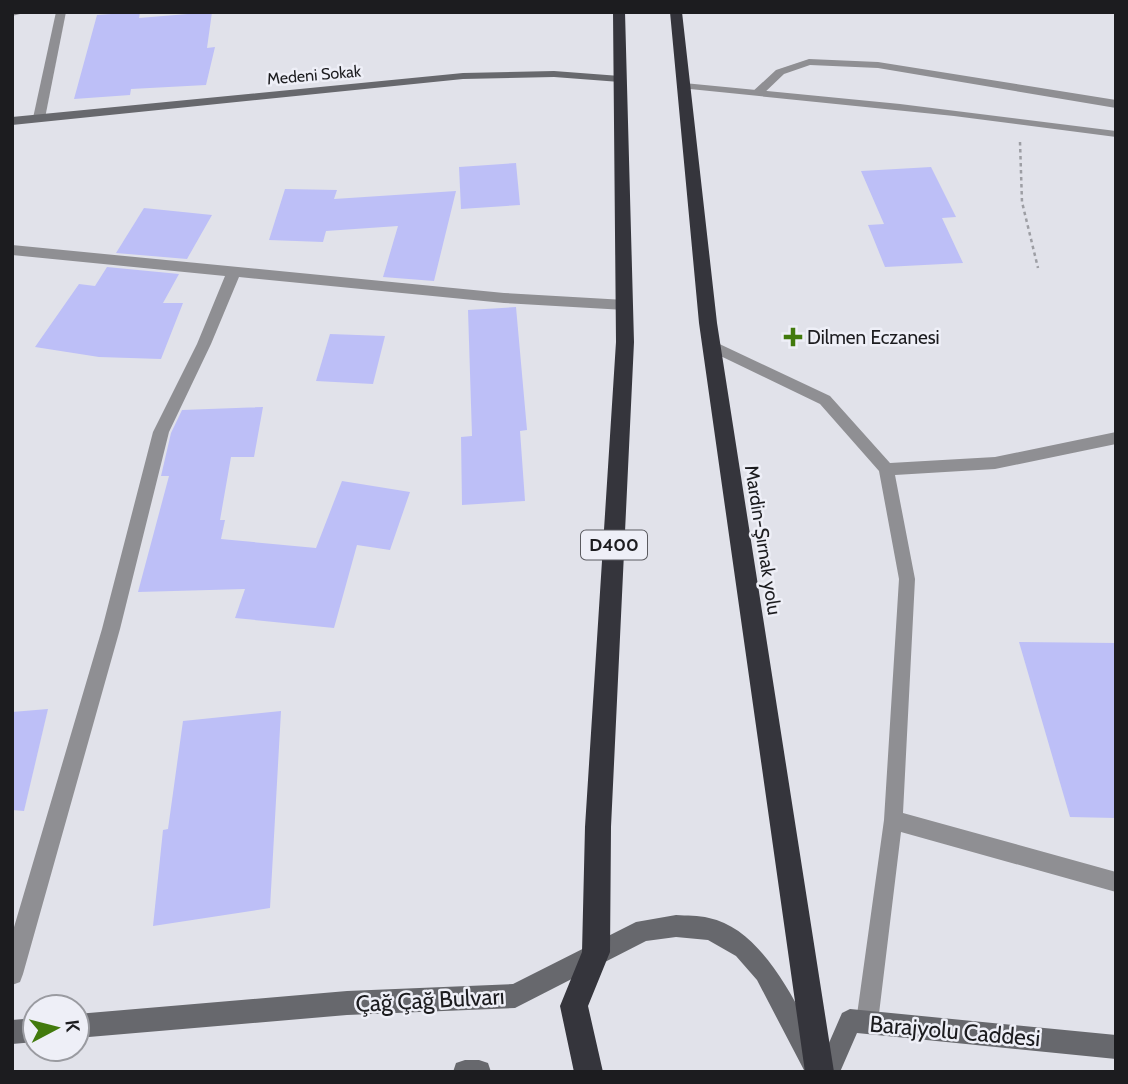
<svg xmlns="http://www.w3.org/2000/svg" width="1128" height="1084" viewBox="0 0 1128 1084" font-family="Cabin,sans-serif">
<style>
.building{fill:#bdbff7}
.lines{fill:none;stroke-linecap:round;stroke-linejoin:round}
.path{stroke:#9d9ea4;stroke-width:2.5;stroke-dasharray:3.5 3.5;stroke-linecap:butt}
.lane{fill:#8f8f93;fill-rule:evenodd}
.street{fill:#8f8f93;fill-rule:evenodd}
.secondary{fill:#67686d;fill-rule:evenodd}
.highway{fill:#35353c;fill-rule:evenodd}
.poi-dot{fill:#427a0d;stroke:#eeeff7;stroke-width:2.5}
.labels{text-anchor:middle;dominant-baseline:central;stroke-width:5;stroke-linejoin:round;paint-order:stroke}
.far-street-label{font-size:16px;fill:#1c1c1f;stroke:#eeeff7}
.shield{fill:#eeeff7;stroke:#5b5b60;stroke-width:2}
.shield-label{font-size:18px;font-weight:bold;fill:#1c1c1f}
.poi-label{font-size:19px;fill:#1c1c1f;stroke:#eeeff7;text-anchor:start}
.street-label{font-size:19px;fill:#1c1c1f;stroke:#eeeff7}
.near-street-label{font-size:23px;fill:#1c1c1f;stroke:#eeeff7}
</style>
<rect width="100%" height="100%" fill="#e1e2ea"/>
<g class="building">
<polygon points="140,12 139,18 212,12 207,48 215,47 206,85 131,89 130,95 74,99 97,15"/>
<polygon points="516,163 520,205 461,209 459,167"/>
<polygon points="931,167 956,217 942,218 963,263 885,267 868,225 884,224 861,171"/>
<polygon points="285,189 337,190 334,199 456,191 434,281 383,277 398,226 326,231 323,242 269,240"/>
<polygon points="144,208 212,215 187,259 116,253"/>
<polygon points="107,267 179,274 163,303 183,303 161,359 99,357 35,347 79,284 95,286"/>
<polygon points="516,307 527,430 520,431 525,501 462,505 461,437 472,436 468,310"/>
<polygon points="330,334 385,336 373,384 316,381"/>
<polygon points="263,407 254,457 231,457 220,520 225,520 221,539 316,548 342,481 410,492 390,550 357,545 334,628 235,618 245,589 138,592 169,476 161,476 171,433 182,410"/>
<polygon points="1019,642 1116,643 1116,818 1070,817"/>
<polygon points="48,709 24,811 12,810 12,712"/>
<polygon points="281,711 270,908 153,926 163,830 168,829 183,721"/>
</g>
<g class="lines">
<polyline class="path" points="1020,142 1022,202 1038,268"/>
<g class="lane">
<polygon points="684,83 900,104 1116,131 1116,137 954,116 680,88 680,84"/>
<polygon points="711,340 830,396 890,463 995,457 1116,432 1116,444 995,469 895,475 915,579 903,813 1116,872 1116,892 901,832 878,1022 875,1030 867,1033 859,1030 856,1022 884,820 899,579 879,471 820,404 706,349 704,345 706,341"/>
</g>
<g class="street">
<polygon points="12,12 28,12 12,16"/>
<polygon points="56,12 66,12 45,118 39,122 33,118"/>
<polygon points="809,59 878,62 1116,100 1116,108 878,68 810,65 784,74 761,96 751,93 776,70"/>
<polygon points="12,245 504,293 625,300 632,305 625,310 504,303 239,277 211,344 169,432 120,629 23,974 20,982 12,985 12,934 102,629 153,432 197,344 225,276 12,255"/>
</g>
<g class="secondary">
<polygon points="554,71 620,76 626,79 620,82 554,77 463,79 12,125 12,117 463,73"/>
<path d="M676,915C687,916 698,915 709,918C764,929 802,1011 822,1059L842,1013L850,1009L1116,1035V1059L857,1033L840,1072H805L757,980L736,956L708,940L676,937L646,941L515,1008L347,1015L77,1038V1014L347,991L513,984L636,922Z"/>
<polygon points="35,1018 35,1042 12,1044 12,1020"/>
<polygon points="465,1060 479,1060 488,1063 491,1072 453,1072 456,1063"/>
</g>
<g class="highway">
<polygon points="613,12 625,12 634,342 611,827 610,952 588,1006 603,1072 574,1072 560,1006 582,952 585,827 616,342"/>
<polygon points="670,12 682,12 717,323 834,1072 805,1072 699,323"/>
</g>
</g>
<path class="poi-dot" d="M789.5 326.5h7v7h7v7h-7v7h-7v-7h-7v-7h7z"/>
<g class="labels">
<g class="far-street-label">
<text transform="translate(314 75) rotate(-5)">Medeni Sokak</text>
</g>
<rect class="shield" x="581" y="530.5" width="66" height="29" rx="5"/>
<g class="shield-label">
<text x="614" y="545">D400</text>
</g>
<g class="poi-label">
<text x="807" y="337">Dilmen Eczanesi</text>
</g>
<g class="street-label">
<text transform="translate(763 540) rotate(81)">Mardin-Şırnak yolu</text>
</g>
<g class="near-street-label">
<text transform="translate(430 1000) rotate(-3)">Çağ Çağ Bulvarı</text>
<text transform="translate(955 1031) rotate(5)">Barajyolu Caddesi</text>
</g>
</g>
<rect width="1128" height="1084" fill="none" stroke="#1c1c1f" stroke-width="28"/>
<g transform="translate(56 1028) rotate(83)"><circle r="33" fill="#eeeff7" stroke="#9a9ba1" stroke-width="2"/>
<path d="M0-5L12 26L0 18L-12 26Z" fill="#427a0d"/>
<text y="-10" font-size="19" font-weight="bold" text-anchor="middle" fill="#1c1c1f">K</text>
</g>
</svg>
